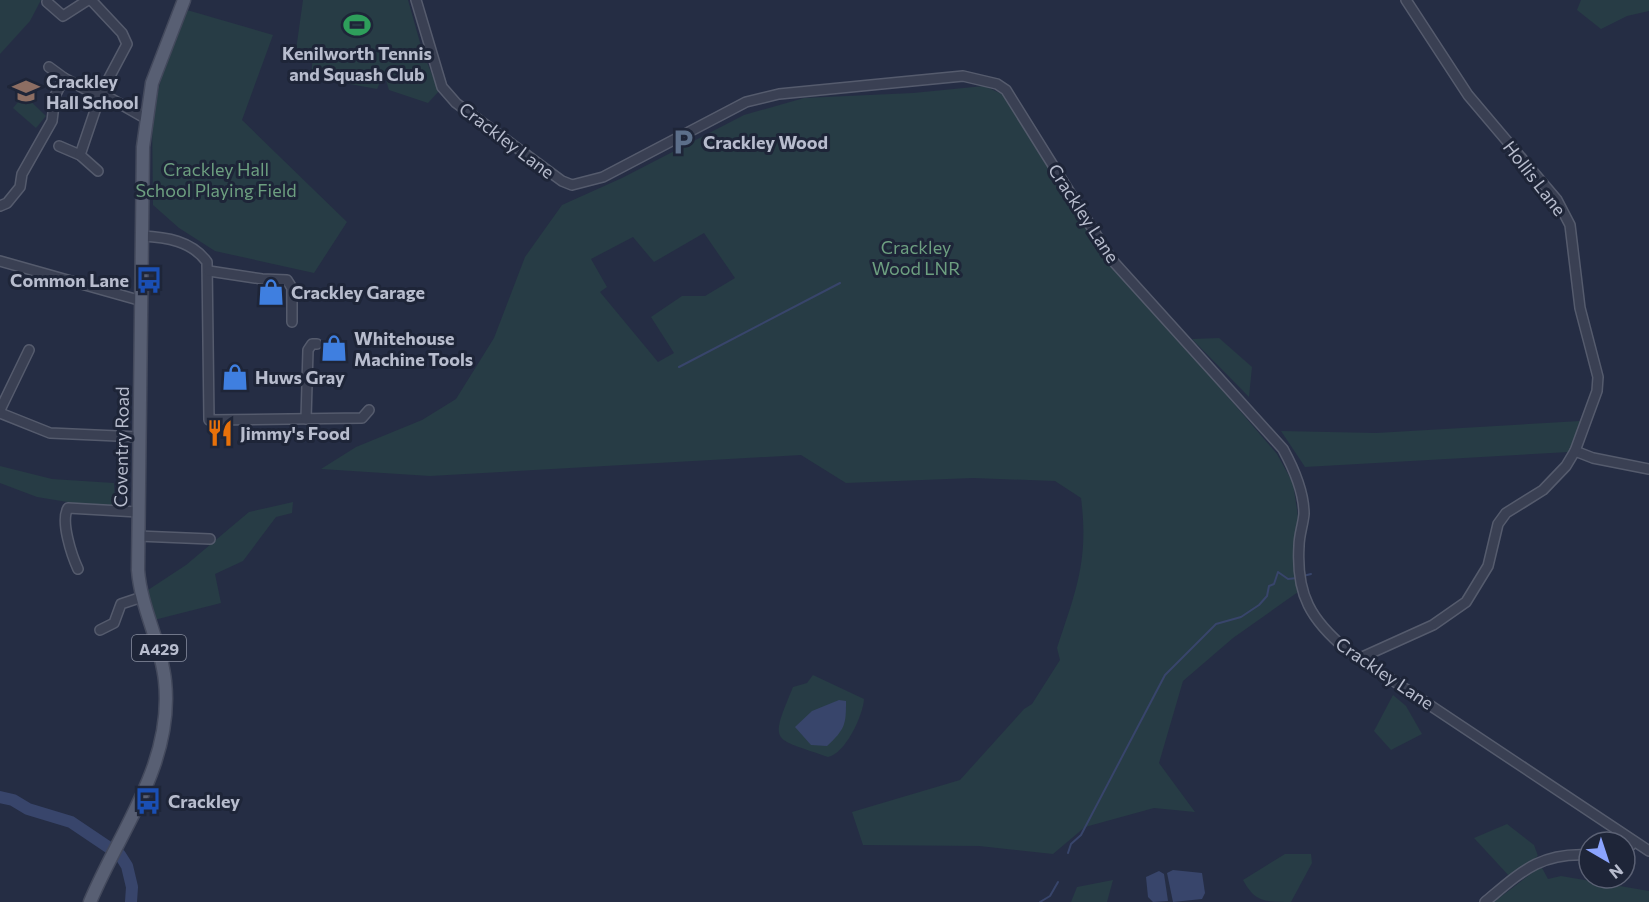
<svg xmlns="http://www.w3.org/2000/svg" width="1649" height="902" viewBox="0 0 1649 902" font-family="Commissioner,sans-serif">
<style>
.green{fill:#273c45;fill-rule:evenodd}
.water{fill:#38456b}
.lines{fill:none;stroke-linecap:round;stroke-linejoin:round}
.stream{stroke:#38456b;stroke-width:2}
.river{stroke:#38456b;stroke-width:12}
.minor-casing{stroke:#555b6d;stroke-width:12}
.major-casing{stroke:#43495c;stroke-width:15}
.minor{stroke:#3a4053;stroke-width:9}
.major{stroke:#585f73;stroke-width:12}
.labels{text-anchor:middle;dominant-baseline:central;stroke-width:6;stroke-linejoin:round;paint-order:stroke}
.shield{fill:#1e2538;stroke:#898fa0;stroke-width:1.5}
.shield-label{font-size:16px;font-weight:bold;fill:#b7bccd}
.poi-label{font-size:18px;font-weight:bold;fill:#b7bccd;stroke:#1e2538;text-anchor:start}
.street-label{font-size:18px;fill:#b7bccd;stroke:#1e2538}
.park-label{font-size:18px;fill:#6d9f80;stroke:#1e2538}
</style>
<rect width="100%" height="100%" fill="#252d44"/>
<g class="green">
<polygon points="0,0 41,0 30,21 0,54"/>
<polygon points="303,0 408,0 423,53 439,91 428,103 389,90 384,74 377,89 311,77 313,55 296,50"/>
<polygon points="1581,0 1649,0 1649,11 1627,16 1601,29 1577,10"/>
<polygon points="187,10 273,35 242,120 347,222 314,273 215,251 179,228 153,205 152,117 162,75"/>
<path d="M984,86L1004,95L1110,266L1157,314L1277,454L1293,483L1298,516L1293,564L1298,592L1233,638L1183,681L1159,763L1195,812L1154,808L1085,827L1053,854L979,846L863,845L852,812L960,780L1024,709L1032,704L1060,660L1057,648C1076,591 1089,560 1081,498L1055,481L973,478L846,483L801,455L430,476L321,469L356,447L422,420L456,399L494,338L525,257L562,205L622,178L744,115L804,98L913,93ZM704,233L735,278L705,296H682L651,317L674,353L658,362L600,292L607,287L591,259L633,237L654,262Z"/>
<polygon points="24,95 46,116 36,128 13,108"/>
<polygon points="1219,338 1252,367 1249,397 1192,339"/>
<polygon points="1580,421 1569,452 1305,467 1281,431 1376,433"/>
<polygon points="0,466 52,479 114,483 115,504 110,509 37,497 0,483"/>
<polygon points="293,502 292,513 276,517 243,561 215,574 221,603 154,620 148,590 186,565 249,512"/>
<path d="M813,675L864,699C863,716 845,754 828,757C772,737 769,745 793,687L807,683Z"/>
<polygon points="1393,695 1406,706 1422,734 1391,750 1374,731"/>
<polygon points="1507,824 1534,845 1538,856 1510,877 1474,838"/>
<path d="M1285,854H1311L1312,863L1291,902C1264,902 1255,902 1243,880Z"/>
<polygon points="1541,866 1548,879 1561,876 1649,891 1649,902 1494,902"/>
<polygon points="1113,880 1107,902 1071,902 1077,887"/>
</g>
<g class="water">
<path d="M839,700L846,701C846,725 845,729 827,746L811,745L795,727L812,711Z"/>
<polygon points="1173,870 1202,873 1205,893 1202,899 1173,902 1167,873"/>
<polygon points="1159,871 1164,874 1168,901 1153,902 1148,897 1146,877"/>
</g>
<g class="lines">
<g class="stream">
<polyline points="679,367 840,283"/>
<polyline points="1303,576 1311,574"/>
<polyline points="1068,853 1071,844 1081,835 1165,675 1216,624 1241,617 1259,605 1267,596 1269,586 1274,584 1278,572 1288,579 1297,578"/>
<polyline points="1040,902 1050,896 1058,882"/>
</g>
<polyline class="river" points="0,797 13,800 28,809 71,822 120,855 127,866 132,887 131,902"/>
<defs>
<g id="minor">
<polyline points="91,0 122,33 127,44 101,93 145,118"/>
<path d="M416,0L442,87L456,103L562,181L572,185L603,177L746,102L779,94L963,76L997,84L1006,90L1112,260L1283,449C1294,469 1304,491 1304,514C1303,525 1299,535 1299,546C1296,595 1311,620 1347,650L1649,851"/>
<polyline points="47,2 63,16 88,0"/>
<polyline points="49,67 64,78"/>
<polyline points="59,146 80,155 98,171"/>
<polyline points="0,206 7,203 20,187 22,174 52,121 55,96 64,78 85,89 101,93 80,155"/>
<path d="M142,236C166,237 192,241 207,262L209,420L362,418L369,410"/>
<polyline points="0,261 142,301"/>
<polyline points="209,271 262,279 287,280 292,288 292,322"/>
<polyline points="0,410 29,350"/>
<polyline points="0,413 50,433 140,437"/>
<polyline points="306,419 308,350 312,344 317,344"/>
<polyline points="1575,451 1593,458 1649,469"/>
<polyline points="138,536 210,539"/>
<path d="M78,569C72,556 60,521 68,508L138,512"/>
<polyline points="100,630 114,623 121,604 142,597"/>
<polyline points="1360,658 1433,625 1466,602 1488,566 1498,524 1506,513 1543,490 1566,466 1575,451 1597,391 1598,377 1580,308 1570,225 1557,200 1468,95 1406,0"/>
<polyline points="1625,851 1634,842"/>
<path d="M1485,902C1521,872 1540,852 1589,855"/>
</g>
<path id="major" d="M90,902C120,830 174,763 165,681C161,642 141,609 138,570L143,147L152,83L184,0"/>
</defs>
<use href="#minor" class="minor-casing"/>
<use href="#major" class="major-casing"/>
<use href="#minor" class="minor"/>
<use href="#major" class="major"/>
</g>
<defs>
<symbol id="stadium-bare" viewBox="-9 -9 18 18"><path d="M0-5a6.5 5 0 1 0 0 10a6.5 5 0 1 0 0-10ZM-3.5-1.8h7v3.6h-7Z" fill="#2e9e5b" stroke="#1e2538" stroke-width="2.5" paint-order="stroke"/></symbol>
<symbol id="school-bare" viewBox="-9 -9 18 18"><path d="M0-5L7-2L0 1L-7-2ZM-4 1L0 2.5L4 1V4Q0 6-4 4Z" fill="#8d6e63" stroke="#1e2538" stroke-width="2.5" paint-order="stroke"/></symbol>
<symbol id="parking-bare" viewBox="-9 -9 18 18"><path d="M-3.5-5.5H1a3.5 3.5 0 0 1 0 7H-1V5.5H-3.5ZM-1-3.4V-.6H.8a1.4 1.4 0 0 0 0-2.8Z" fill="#5c6f8a" stroke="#1e2538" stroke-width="2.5" paint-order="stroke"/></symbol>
<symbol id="bus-bare" viewBox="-9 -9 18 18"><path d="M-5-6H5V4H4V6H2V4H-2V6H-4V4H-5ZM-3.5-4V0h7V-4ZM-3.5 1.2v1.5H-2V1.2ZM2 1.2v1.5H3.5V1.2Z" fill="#1a4fb4" stroke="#1e2538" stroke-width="2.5" paint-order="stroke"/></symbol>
<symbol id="shop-bare" viewBox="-9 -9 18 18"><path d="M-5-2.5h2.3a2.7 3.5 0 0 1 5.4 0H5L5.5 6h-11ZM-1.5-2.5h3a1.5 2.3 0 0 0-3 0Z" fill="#3f7fe0" stroke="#1e2538" stroke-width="2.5" paint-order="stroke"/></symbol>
<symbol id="restaurant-bare" viewBox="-9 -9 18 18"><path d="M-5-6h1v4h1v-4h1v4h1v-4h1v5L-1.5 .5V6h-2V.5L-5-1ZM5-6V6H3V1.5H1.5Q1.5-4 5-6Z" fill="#e8710a" stroke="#1e2538" stroke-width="2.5" paint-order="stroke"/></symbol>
</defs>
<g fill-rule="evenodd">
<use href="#stadium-bare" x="338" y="6" width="38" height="38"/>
<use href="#school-bare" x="7" y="72" width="38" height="38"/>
<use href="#parking-bare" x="664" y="123" width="38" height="38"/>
<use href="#bus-bare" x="130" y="261" width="38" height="38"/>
<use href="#shop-bare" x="252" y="273" width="38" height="38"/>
<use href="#shop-bare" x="315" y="329" width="38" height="38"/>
<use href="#shop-bare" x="216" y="358" width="38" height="38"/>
<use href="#restaurant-bare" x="201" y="414" width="38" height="38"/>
<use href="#bus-bare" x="129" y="782" width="38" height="38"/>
</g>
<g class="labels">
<rect class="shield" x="132" y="635" width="54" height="26" rx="4.5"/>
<g class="shield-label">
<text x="159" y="648">A429</text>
</g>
<g class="poi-label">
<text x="357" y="53" text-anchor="middle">Kenilworth Tennis<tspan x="357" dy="21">and Squash Club</tspan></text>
<text x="46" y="81">Crackley<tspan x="46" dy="21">Hall School</tspan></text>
<text x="703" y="142">Crackley Wood</text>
<text x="129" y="280" text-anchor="end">Common Lane</text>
<text x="291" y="292">Crackley Garage</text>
<text x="354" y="338">Whitehouse<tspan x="354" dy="21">Machine Tools</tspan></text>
<text x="255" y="377">Huws Gray</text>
<text x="240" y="433">Jimmy's Food</text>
<text x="168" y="801">Crackley</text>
</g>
<g class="street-label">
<text transform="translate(507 140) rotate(37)">Crackley Lane</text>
<text transform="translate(1535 178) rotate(52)">Hollis Lane</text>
<text transform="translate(1084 213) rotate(57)">Crackley Lane</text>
<text transform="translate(121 447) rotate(-89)">Coventry Road</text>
<text transform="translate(1385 673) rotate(34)">Crackley Lane</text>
</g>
<g class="park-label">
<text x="216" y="169">Crackley Hall<tspan x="216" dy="21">School Playing Field</tspan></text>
<text x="916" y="247">Crackley<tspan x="916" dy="21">Wood LNR</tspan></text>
</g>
</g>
<g transform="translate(1607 860) rotate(141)"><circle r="28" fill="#1e2538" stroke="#5b6174" stroke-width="1.5"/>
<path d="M0-4.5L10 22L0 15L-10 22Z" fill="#8ba4fe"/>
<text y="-9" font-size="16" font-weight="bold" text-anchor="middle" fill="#b7bccd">N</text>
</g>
</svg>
